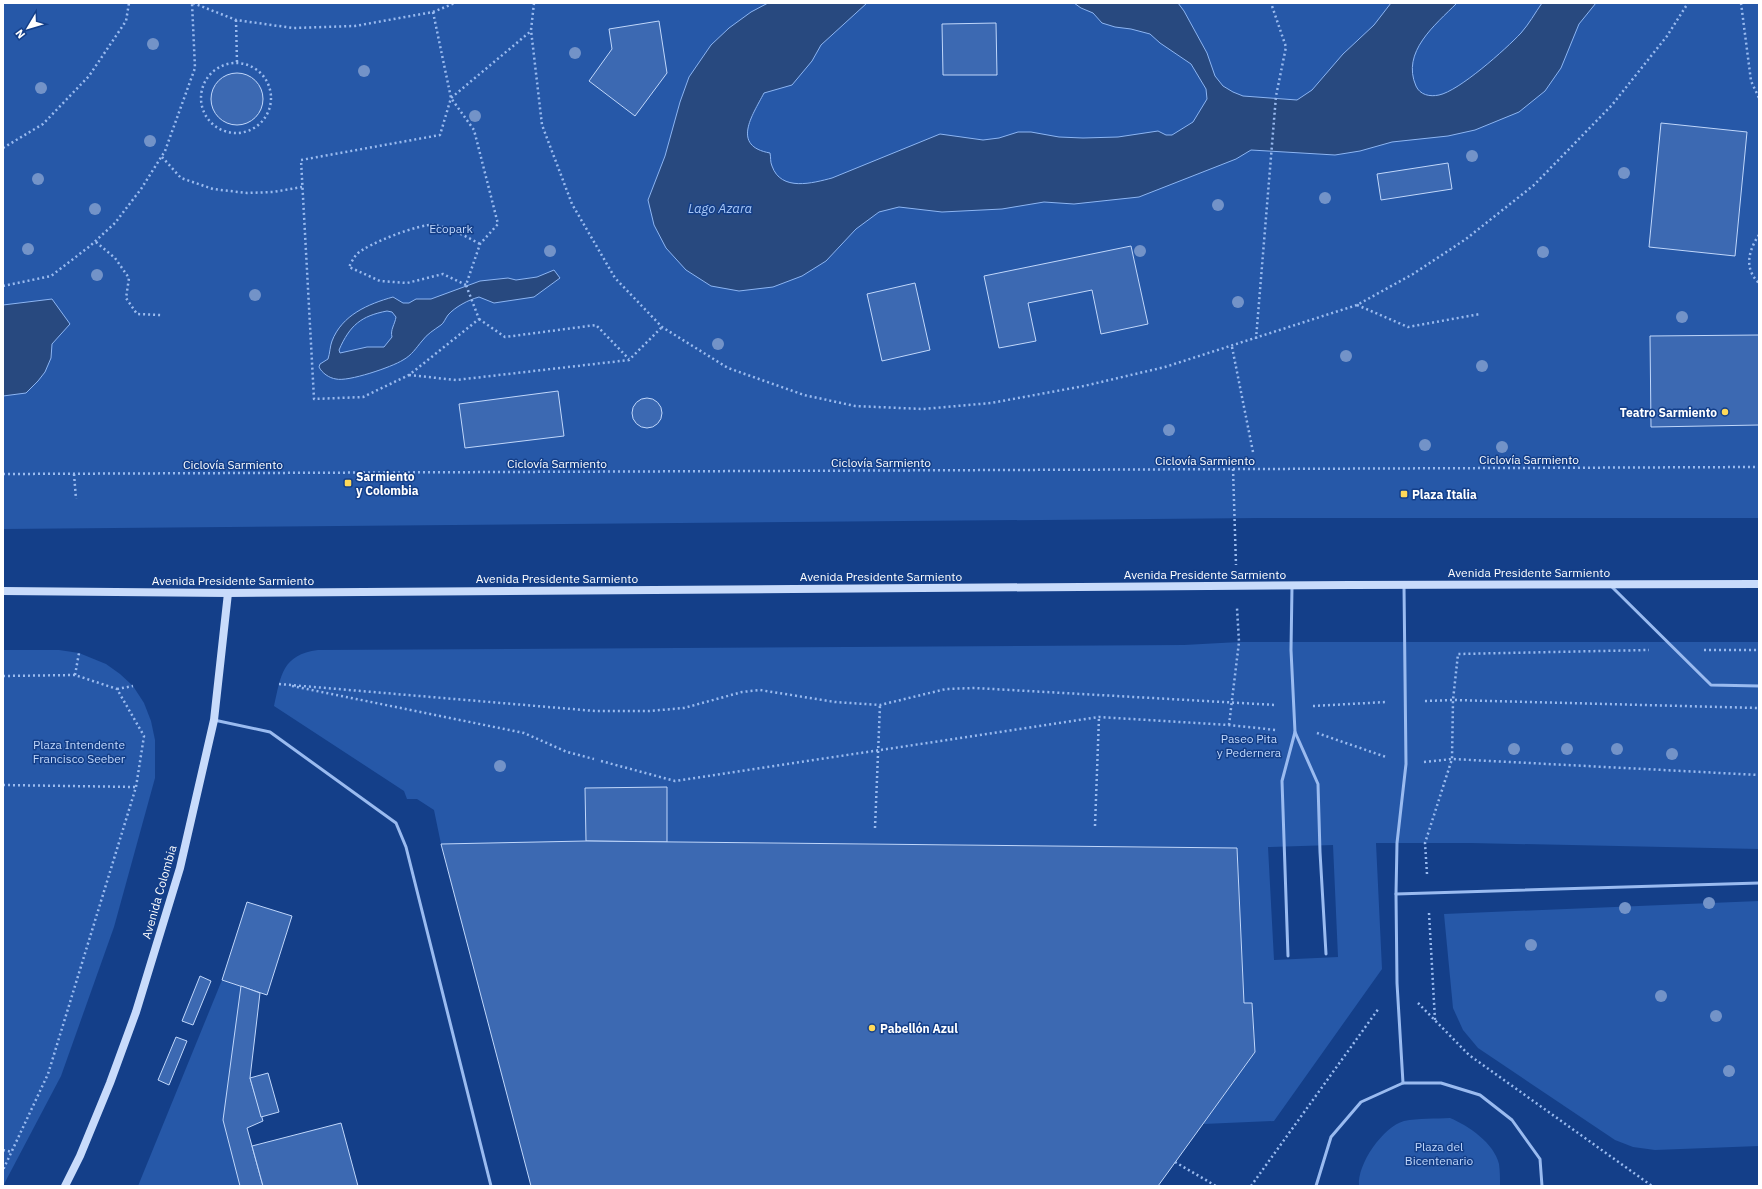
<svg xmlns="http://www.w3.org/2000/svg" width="1762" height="1189" viewBox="0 0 1762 1189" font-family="'IBM Plex Sans',sans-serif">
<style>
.green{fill:#2658a8;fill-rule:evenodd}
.water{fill:#28497f;stroke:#8cb5f3;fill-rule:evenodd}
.building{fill:#3c69b2;stroke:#c0d7fb}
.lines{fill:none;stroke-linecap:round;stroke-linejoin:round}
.path{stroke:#9abbf0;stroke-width:2.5;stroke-dasharray:2 3;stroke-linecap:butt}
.service{stroke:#9abbf0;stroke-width:3}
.secondary{stroke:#c8dbfb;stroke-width:8}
.tree{fill:#7393c8}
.poi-dot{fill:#ffd959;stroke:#143f89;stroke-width:1.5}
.labels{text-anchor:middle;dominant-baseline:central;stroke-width:3;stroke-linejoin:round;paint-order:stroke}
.park-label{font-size:12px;fill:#c0d7fb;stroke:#143f89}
.poi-label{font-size:12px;font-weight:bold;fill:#fff;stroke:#143f89;text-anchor:start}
.street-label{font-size:12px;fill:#fff;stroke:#143f89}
.water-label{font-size:13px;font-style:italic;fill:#a6c6f7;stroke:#143f89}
</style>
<rect width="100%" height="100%" fill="#143f89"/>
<g class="green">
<polygon points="3,3 1759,3 1759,518 1259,518 3,529"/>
<path d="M1239,642H1759V849L1471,843H1376L1382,969L1274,1121L1203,1124L1255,1052L1252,1003H1244L1237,848L696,842L441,844L434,810L417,799H407L404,791L274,706C281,675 282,655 318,650L1184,645ZM1333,845L1338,957L1274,960L1268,847Z"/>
<polygon points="3,650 59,650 79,653 106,664 120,674 133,686 144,703 151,721 155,740 155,778 114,927 61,1076 3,1186"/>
<polygon points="1759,901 1759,1146 1655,1150 1633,1147 1615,1140 1478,1048 1463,1030 1453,1008 1444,914"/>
<polygon points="222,980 241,986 240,1186 138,1186"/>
<path d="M1450,1118C1469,1126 1494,1143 1499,1164C1500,1171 1500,1179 1500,1186H1359C1357,1164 1383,1127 1404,1121C1418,1118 1436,1119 1450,1118Z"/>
</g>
<g class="water">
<path d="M768,3H867L821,45L812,61L792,85L764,93C752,116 731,146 770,153C771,157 770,162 772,166C781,192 813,183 832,178L940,134L983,140L999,138L1018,132H1031L1059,137L1083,138L1118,137L1158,131L1166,135H1172L1193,122L1207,99L1206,89L1191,64L1160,43L1150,34L1131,29L1115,27L1102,23L1093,13L1081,8L1074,3H1178L1184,11L1207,53L1215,76L1223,86L1233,92L1243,96L1297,100L1312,90L1343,54L1374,25L1391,3H1457C1435,25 1401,52 1416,86C1420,95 1430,97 1439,95C1459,91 1506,49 1521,33C1529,24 1535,13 1542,3H1596L1579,24L1561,68L1545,91L1519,112L1475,130L1448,136L1392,142L1360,151L1335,155L1251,150L1236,159L1139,197L1074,204L1044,202L1002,209L942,212L899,207L879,212L856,229L826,261L802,276L773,287L739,291L711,286L686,270L666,248L654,225L648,200L665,156L680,102L689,77L711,45L729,28L751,12Z"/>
<path d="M554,270L560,278L534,297L494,303L479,297C468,300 455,307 448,315C445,319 444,323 441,325C434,330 427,334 422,341C416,348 412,355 403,360C392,367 348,382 336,379C329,378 322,373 319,367L320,364L328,359C330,353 330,346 332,341C342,315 368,304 393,297L403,303H409L416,299H431L480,281L508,278L516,280L537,277ZM387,311L392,312L396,317C395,324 390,330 392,337L384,347H367L340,353L339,350C350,325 361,316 387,311Z"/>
<polygon points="52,299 70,324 52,344 51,358 45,372 38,381 26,393 3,396 3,305"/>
</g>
<g class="building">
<polygon points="659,21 667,73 635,116 589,81 612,49 609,29"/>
<polygon points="996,23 997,75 943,75 942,24"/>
<circle cx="237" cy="99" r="26"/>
<polygon points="1661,123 1747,132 1735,256 1649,247"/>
<polygon points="1448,163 1452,189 1381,200 1377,174"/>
<polygon points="1131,246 1148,324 1101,334 1092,290 1028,303 1036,341 999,348 984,276"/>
<polygon points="915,283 930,350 882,361 867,294"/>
<polygon points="1759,335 1759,425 1651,427 1650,336"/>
<polygon points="558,391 564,436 465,448 459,404"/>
<circle cx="647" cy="413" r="15"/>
<polygon points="667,787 667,842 586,841 585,788"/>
<polygon points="586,841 1237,848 1244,1003 1252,1003 1255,1052 1158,1186 531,1186 441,844"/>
<polygon points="247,902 292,916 267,995 222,980"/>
<polygon points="200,976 211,981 193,1025 182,1021"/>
<polygon points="241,986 260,993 250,1078 263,1121 247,1128 263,1186 240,1186 223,1120"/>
<polygon points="176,1037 187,1041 169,1085 158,1080"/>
<polygon points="268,1073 279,1112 261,1117 250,1078"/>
<polygon points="341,1123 358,1186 263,1186 252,1146"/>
</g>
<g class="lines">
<g class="path">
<polyline points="193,3 236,20 293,28 355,26 433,12 455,3"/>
<polyline points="534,3 531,30 542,125 572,204 615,278 662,327 728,368 804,395 855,406 923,409 991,403 1084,386 1165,367 1357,305 1413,274 1466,239 1534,185 1612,105 1667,36 1688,3"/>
<polyline points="1741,3 1751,81 1759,98"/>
<polyline points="433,12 451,98 474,130 498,224 480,244 466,285 479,319 409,375 363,397 314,399 301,160 440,135 451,98 531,31"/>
<polyline points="236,20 237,63"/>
<circle cx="236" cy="98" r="35"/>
<polyline points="3,148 43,124 89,76 126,21 129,3"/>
<polyline points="162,157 181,178 213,189 247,193 273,192 302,187"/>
<path d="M1759,235C1748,251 1744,269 1759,283"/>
<polyline points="96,242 115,258 129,278 126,298 137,314 161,315"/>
<path d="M466,285L443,274L407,283L380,281L349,267C351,263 354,257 357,254C367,244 421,223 434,225C451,228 465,236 480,244"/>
<polyline points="3,286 51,276 90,246 115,223 141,189 165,151 195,68 192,3"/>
<polyline points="1357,305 1408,327 1480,314"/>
<polyline points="479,319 505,337 596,325 629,359"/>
<polyline points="1256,339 1276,96 1286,47 1271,3"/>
<polyline points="1232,347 1253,452"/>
<polyline points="409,375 456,380 629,360 662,327"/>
<polyline points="1233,469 1236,565"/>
<polyline points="3,474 1759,467"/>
<polyline points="74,474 76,499"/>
<polyline points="1704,650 1759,650"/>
<polyline points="75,675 79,653"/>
<polyline points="3,676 75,675 117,689 144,736 136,787 48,1074 3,1170"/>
<polyline points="279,684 595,711 649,711 684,708 742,692 760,690 835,702 880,705 946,689 975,688 1276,705"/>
<polyline points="292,686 524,733 567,752 594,759"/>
<polyline points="117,689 133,686"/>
<polyline points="1425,701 1453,700 1759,708"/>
<polyline points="1313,706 1386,702"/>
<polyline points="1229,725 1239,642 1237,608"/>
<polyline points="1317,733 1386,757"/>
<polyline points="601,761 675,781 1099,717 1229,725 1276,730"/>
<polyline points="1424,762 1452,759 1759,775"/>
<polyline points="3,785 136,787"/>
<polyline points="1095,826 1099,717"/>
<polyline points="875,828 880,705"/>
<polyline points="1427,874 1425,843 1452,759 1453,700 1458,654 1649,650"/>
<polyline points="1429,913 1435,1020"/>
<polyline points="1418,1003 1469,1055 1652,1186"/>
<polyline points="3,1150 12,1152"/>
<polyline points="1175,1162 1216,1186"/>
<polyline points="1251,1186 1379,1008"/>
</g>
<g class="service">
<polyline points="1611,586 1711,685 1759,686"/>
<polyline points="214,720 270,732 396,823 406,847 491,1186"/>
<polyline points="1295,732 1318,784 1320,852 1326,954"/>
<polyline points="1396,894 1759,883"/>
<polyline points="1288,956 1282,781 1295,732 1291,650 1292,587"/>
<polyline points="1403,1083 1397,983 1396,894 1397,843 1406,764 1404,586"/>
<polyline points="1316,1186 1331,1137 1361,1102 1403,1083 1441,1083 1480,1095 1512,1120 1540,1159 1542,1186"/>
</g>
<g class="secondary">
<polyline points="3,591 228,593 1351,585 1759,584"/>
<polyline points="65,1186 80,1156 110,1083 136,1012 180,868 214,720 228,593"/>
</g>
</g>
<g class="tree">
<circle cx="153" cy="44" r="6"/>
<circle cx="575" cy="53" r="6"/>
<circle cx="364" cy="71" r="6"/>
<circle cx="41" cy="88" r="6"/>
<circle cx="475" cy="116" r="6"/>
<circle cx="150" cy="141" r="6"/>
<circle cx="1472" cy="156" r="6"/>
<circle cx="1624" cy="173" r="6"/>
<circle cx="38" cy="179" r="6"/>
<circle cx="1325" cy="198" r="6"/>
<circle cx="1218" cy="205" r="6"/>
<circle cx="95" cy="209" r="6"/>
<circle cx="28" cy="249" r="6"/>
<circle cx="550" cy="251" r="6"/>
<circle cx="1140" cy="251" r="6"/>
<circle cx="1543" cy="252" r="6"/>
<circle cx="97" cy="275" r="6"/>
<circle cx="255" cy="295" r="6"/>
<circle cx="1238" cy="302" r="6"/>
<circle cx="1682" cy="317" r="6"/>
<circle cx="718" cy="344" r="6"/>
<circle cx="1346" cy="356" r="6"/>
<circle cx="1482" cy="366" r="6"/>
<circle cx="1169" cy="430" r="6"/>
<circle cx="1425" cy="445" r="6"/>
<circle cx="1502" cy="447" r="6"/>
<circle cx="1514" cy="749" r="6"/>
<circle cx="1567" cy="749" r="6"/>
<circle cx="1617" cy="749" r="6"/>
<circle cx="1672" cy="754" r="6"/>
<circle cx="500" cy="766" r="6"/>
<circle cx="1709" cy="903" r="6"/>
<circle cx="1625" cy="908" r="6"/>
<circle cx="1531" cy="945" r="6"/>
<circle cx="1661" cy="996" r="6"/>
<circle cx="1716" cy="1016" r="6"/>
<circle cx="1729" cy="1071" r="6"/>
</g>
<g class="poi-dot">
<circle cx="1725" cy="412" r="4"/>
<rect x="344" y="479" width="8" height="8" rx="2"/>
<rect x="1400" y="490" width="8" height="8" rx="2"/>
<circle cx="872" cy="1028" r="4"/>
</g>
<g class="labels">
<g class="park-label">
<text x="451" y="228">Ecopark</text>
<text x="1249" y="738">Paseo Pita<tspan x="1249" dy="14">y Pedernera</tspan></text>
<text x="79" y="744">Plaza Intendente<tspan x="79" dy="14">Francisco Seeber</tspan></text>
<text x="1439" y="1146">Plaza del<tspan x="1439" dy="14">Bicentenario</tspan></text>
</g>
<g class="poi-label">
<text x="1717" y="412" text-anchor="end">Teatro Sarmiento</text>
<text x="356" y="476">Sarmiento<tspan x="356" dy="14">y Colombia</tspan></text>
<text x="1412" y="494">Plaza Italia</text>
<text x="880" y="1028">Pabellón Azul</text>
</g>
<g class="street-label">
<text x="1529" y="459">Ciclovía Sarmiento</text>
<text x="1205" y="460">Ciclovía Sarmiento</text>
<text x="881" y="462">Ciclovía Sarmiento</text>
<text x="557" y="463">Ciclovía Sarmiento</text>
<text x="233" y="464">Ciclovía Sarmiento</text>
<text x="1529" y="572">Avenida Presidente Sarmiento</text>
<text x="1205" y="574">Avenida Presidente Sarmiento</text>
<text x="881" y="576">Avenida Presidente Sarmiento</text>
<text x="557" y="578">Avenida Presidente Sarmiento</text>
<text x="233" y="580">Avenida Presidente Sarmiento</text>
<text transform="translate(159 892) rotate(-74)">Avenida Colombia</text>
</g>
<g class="water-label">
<text x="720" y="208">Lago Azara</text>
</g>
</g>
<rect width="1762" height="1189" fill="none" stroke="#ffffff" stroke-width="8"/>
<g transform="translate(28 28) rotate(232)" stroke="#143f89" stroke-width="3" paint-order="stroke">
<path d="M0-3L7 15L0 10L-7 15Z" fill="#ffffff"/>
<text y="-6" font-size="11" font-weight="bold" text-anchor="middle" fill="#ffffff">N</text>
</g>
</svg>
